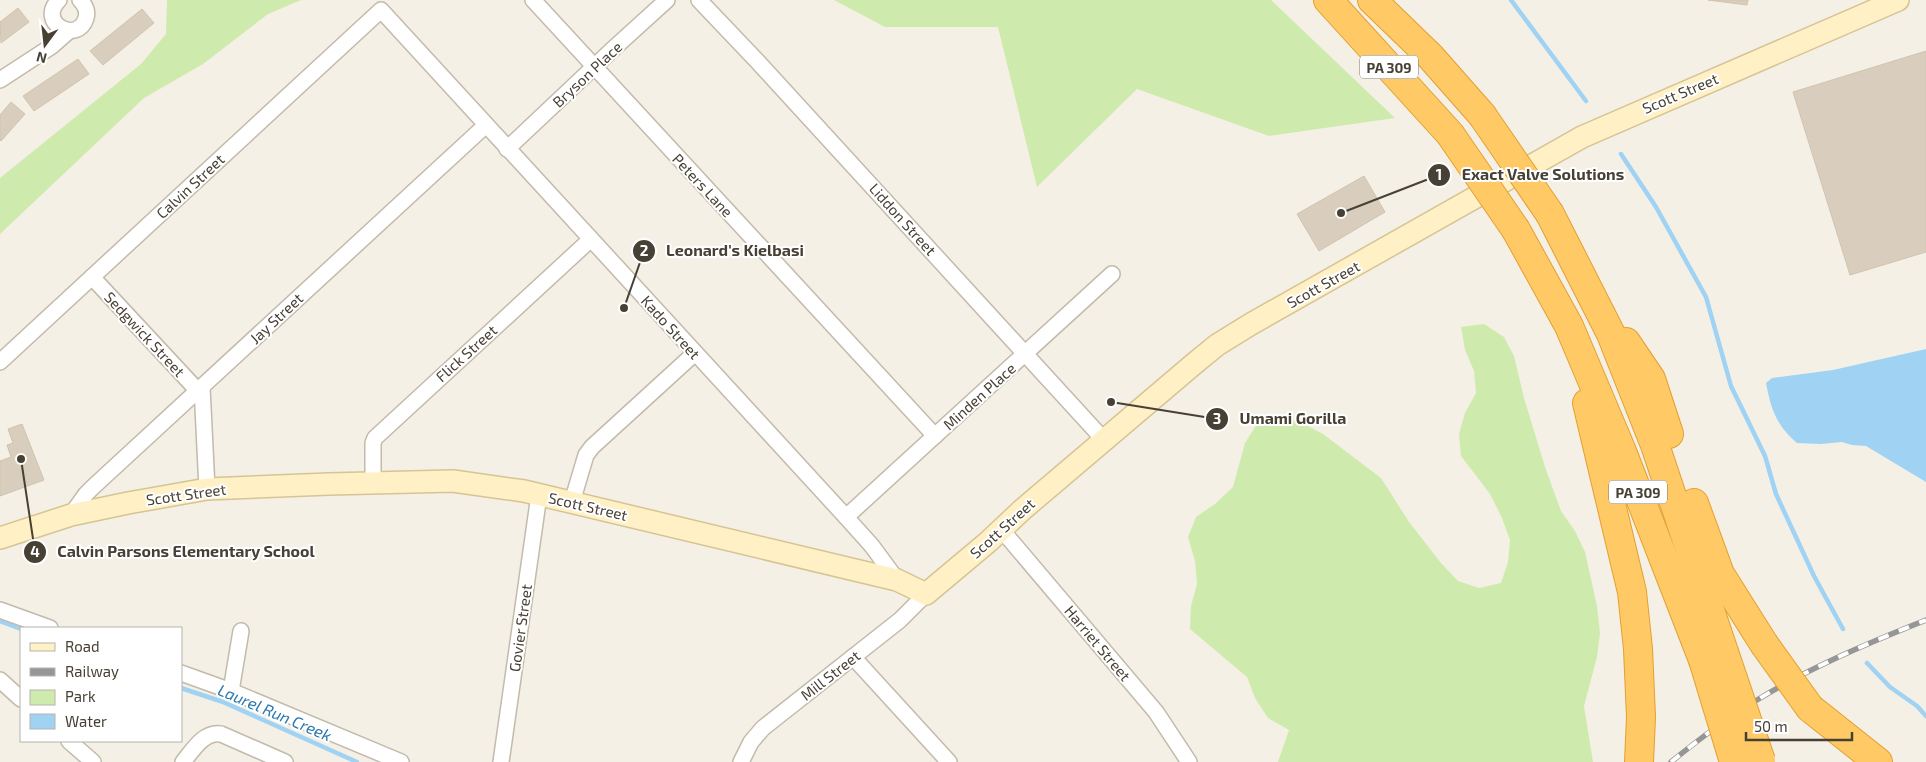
<svg xmlns="http://www.w3.org/2000/svg" width="1926" height="762" viewBox="0 0 1926 762" font-family="'Exo 2',sans-serif">
<style>
.green{fill:#cfeaad}
.water{fill:#a0d2f3}
.lines{fill:none;stroke-linecap:round;stroke-linejoin:round}
.stream{stroke:#a0d2f3;stroke-width:4.5}
.building{fill:#d9cebe;stroke:#d1c3ae}
.street-casing{stroke:#c3baab;stroke-width:18}
.secondary-casing{stroke:#d6c494;stroke-width:24}
.highway-casing{stroke:#e49f31;stroke-width:30}
.street{stroke:#fff;stroke-width:15}
.secondary{stroke:#fff0c5;stroke-width:21}
.highway{stroke:#ffca66;stroke-width:28}
.rail-casing{stroke:#969696;stroke-width:5.5}
.rail{stroke:#fff;stroke-width:4;stroke-dasharray:11;stroke-linecap:butt}
.highway-bridge-casing{stroke:#e49f31;stroke-width:30;stroke-linecap:butt}
.highway-bridge{stroke:#ffca66;stroke-width:28}
.labels{text-anchor:middle;dominant-baseline:central;stroke-width:4;stroke-linejoin:round;paint-order:stroke}
.shield{fill:#fff;stroke:#7e7972;stroke-width:1}
.shield-label{font-size:14px;font-weight:bold;fill:#474035}
.street-label{font-size:15px;fill:#474035;stroke:#fff}
.water-label{font-size:16px;font-style:italic;fill:#2978af;stroke:#fff}
.leader{fill:none;stroke:#474035;stroke-width:2}
.callout-dot{fill:#474035;stroke:#fff;stroke-width:2}
.mark-label{font-size:15px;text-anchor:middle;font-weight:bold;fill:#fff}
.callout-label{font-size:16px;text-anchor:middle;font-weight:bold;fill:#474035;stroke:#fff;stroke-width:4;stroke-linejoin:round;paint-order:stroke}
</style>
<rect width="100%" height="100%" fill="#f4f0e6"/>
<g class="green">
<polygon points="167,0 301,0 268,14 203,64 144,98 0,234 0,178 141,64 166,34"/>
<polygon points="834,0 1271,0 1395,118 1269,136 1137,89 1037,187 998,27 885,27"/>
<polygon points="1484,324 1504,337 1514,356 1524,398 1545,467 1561,511 1575,531 1585,552 1597,606 1600,633 1597,657 1584,706 1593,762 1278,762 1289,730 1268,718 1255,698 1247,677 1190,629 1191,606 1197,584 1195,561 1188,537 1196,517 1215,504 1233,487 1245,443 1257,424 1279,416 1302,423 1323,434 1381,478 1409,522 1441,563 1458,581 1479,588 1501,583 1508,562 1510,540 1502,518 1490,494 1461,456 1459,434 1465,413 1476,393 1474,371 1465,350 1461,327"/>
</g>
<path class="water" d="M1926,349V482L1866,446L1852,445L1842,442L1821,444L1797,443C1776,425 1771,409 1766,383L1772,378L1833,370Z"/>
<g class="lines">
<g class="stream">
<polyline points="1511,0 1586,101"/>
<polyline points="1621,154 1656,207 1706,297 1731,386 1765,456 1776,494 1814,576 1843,629"/>
<polyline points="0,621 21,629"/>
<polyline points="1867,663 1890,687 1917,706 1926,716"/>
<polyline points="181,688 223,702 357,762"/>
</g>
</g>
<g class="building">
<polygon points="1708,0 1748,0 1747,5"/>
<polygon points="18,8 29,22 1,43 0,22"/>
<polygon points="142,9 154,23 103,65 90,51"/>
<polygon points="1926,51 1926,252 1850,275 1793,92"/>
<polygon points="78,59 89,74 34,111 23,96"/>
<polygon points="11,102 25,114 1,141 0,140 0,115"/>
<polygon points="1364,176 1385,212 1319,251 1297,214"/>
<polygon points="22,424 44,480 0,496 0,461 11,457 7,445 13,443 8,429"/>
</g>
<g class="lines">
<defs>
<g id="street">
<path d="M59,0C36,23 78,45 86,18C88,11 85,5 80,0"/>
<polyline points="533,0 935,436"/>
<polyline points="699,0 758,62 1104,440"/>
<polyline points="0,80 52,46 69,31"/>
<polyline points="507,149 613,49 667,0"/>
<polyline points="92,277 198,391"/>
<polyline points="0,362 381,10 846,517 872,546 897,580"/>
<polyline points="202,387 207,489"/>
<polyline points="373,483 373,443 375,438 591,239"/>
<polyline points="572,502 586,455 592,447 695,353"/>
<polyline points="71,515 86,494 93,487 486,125"/>
<polyline points="846,517 1112,274"/>
<polyline points="1001,529 1156,712 1189,762"/>
<polyline points="0,610 50,628"/>
<polyline points="853,657 949,762"/>
<polyline points="181,673 231,691 401,762"/>
<polyline points="0,680 21,699"/>
<polyline points="231,691 241,631"/>
<polyline points="69,741 93,762"/>
<path d="M183,762C193,750 204,731 221,734L285,762"/>
<polyline points="501,762 539,495"/>
<polyline points="741,762 751,742 763,728 900,620 926,594"/>
</g>
<polyline id="secondary" points="0,538 71,515 128,503 207,489 329,484 453,481 524,491 897,580 926,594 988,542 1022,510 1195,363 1217,345 1251,324 1582,137 1898,0"/>
<g id="highway">
<polyline points="1328,0 1450,134"/>
<polyline points="1372,0 1430,56 1482,115"/>
<polyline points="1550,214 1611,334 1655,445 1724,652"/>
<polyline points="1516,230 1569,326 1621,449 1703,660"/>
<polyline points="1626,342 1651,379 1669,434"/>
<polyline points="1587,403 1632,592 1638,649 1641,717 1639,762"/>
<polyline points="1694,503 1720,574 1764,644"/>
<polyline points="1810,708 1878,762"/>
</g>
</defs>
<use href="#street" class="street-casing"/>
<use href="#secondary" class="secondary-casing"/>
<use href="#highway" class="highway-casing"/>
<use href="#street" class="street"/>
<use href="#secondary" class="secondary"/>
<use href="#highway" class="highway"/>
<defs>
<path id="rail" d="M1671,762C1698,740 1727,718 1757,700C1811,667 1868,643 1926,620"/>
</defs>
<use href="#rail" class="rail-casing"/>
<use href="#rail" class="rail"/>
<defs>
<g id="highway-bridge">
<polyline points="1482,115 1550,214"/>
<polyline points="1450,134 1516,230"/>
<polyline points="1764,644 1810,708"/>
<polyline points="1724,652 1761,761"/>
<polyline points="1703,660 1734,762"/>
</g>
</defs>
<use href="#highway-bridge" class="highway-bridge-casing"/>
<use href="#highway-bridge" class="highway-bridge"/>
</g>
<g class="labels">
<g class="shield">
<rect x="1360" y="55.5" width="58" height="23" rx="4"/>
<rect x="1609" y="480.5" width="58" height="23" rx="4"/>
</g>
<g class="shield-label">
<text x="1389" y="67">PA 309</text>
<text x="1638" y="492">PA 309</text>
</g>
<g class="street-label">
<text transform="translate(587 74) rotate(-43)">Bryson Place</text>
<text transform="translate(1680 93) rotate(-23)">Scott Street</text>
<text transform="translate(703 185) rotate(47)">Peters Lane</text>
<text transform="translate(190 186) rotate(-43)">Calvin Street</text>
<text transform="translate(903 219) rotate(48)">Liddon Street</text>
<text transform="translate(1323 284) rotate(-29)">Scott Street</text>
<text transform="translate(276 318) rotate(-43)">Jay Street</text>
<text transform="translate(671 327) rotate(48)">Kado Street</text>
<text transform="translate(145 334) rotate(47)">Sedgwick Street</text>
<text transform="translate(466 353) rotate(-42)">Flick Street</text>
<text transform="translate(979 396) rotate(-42)">Minden Place</text>
<text transform="translate(186 494) rotate(-8)">Scott Street</text>
<text transform="translate(588 506) rotate(13)">Scott Street</text>
<text transform="translate(1002 528) rotate(-42)">Scott Street</text>
<text transform="translate(520 628) rotate(-82)">Govier Street</text>
<text transform="translate(1098 643) rotate(50)">Harriet Street</text>
<text transform="translate(830 675) rotate(-38)">Mill Street</text>
</g>
<g class="water-label">
<text transform="translate(275 712) rotate(23)">Laurel Run Creek</text>
</g>
</g>
<path class="leader" d="M1341 213L1439 175M624 308L644 251M1111 402L1217 419M21 459L35 552"/>
<g class="callout-dot">
<circle cx="1341" cy="213" r="5"/>
<circle cx="624" cy="308" r="5"/>
<circle cx="1111" cy="402" r="5"/>
<circle cx="21" cy="459" r="5"/>
<circle cx="1439" cy="175" r="12"/>
<circle cx="644" cy="251" r="12"/>
<circle cx="1217" cy="419" r="12"/>
<circle cx="35" cy="552" r="12"/>
</g>
<g class="mark-label">
<text x="1439" y="180">1</text>
<text x="644" y="256">2</text>
<text x="1217" y="424">3</text>
<text x="35" y="557">4</text>
</g>
<g class="callout-label">
<text x="1543" y="180">Exact Valve Solutions</text>
<text x="735" y="256">Leonard's Kielbasi</text>
<text x="1293" y="424">Umami Gorilla</text>
<text x="186" y="557">Calvin Parsons Elementary School</text>
</g>
<rect x="20" y="627" width="162" height="115" fill="#ffffff" stroke="#b5b3ae"/>
<rect x="30" y="643" width="25" height="8" fill="#fff0c5" stroke="#b5b3ae"/>
<text x="65" y="652" font-size="15" fill="#474035">Road</text>
<rect x="30" y="668" width="25" height="8" fill="#969696" stroke="#b5b3ae"/>
<text x="65" y="677" font-size="15" fill="#474035">Railway</text>
<rect x="30" y="690" width="25" height="15" fill="#cfeaad" stroke="#b5b3ae"/>
<text x="65" y="702" font-size="15" fill="#474035">Park</text>
<rect x="30" y="714" width="25" height="15" fill="#a0d2f3" stroke="#b5b3ae"/>
<text x="65" y="727" font-size="15" fill="#474035">Water</text>
<g transform="translate(45 45) rotate(195)" stroke="#ffffff" stroke-width="4" paint-order="stroke">
<path d="M0-4L9 19L0 12L-9 19Z" fill="#474035"/>
<text y="-8" font-size="14" font-weight="bold" text-anchor="middle" fill="#474035">N</text>
</g>
<path d="M1746 732v8h106v-8" fill="none" stroke="#474035" stroke-width="2.5"/>
<text x="1754" y="732" font-size="15" fill="#474035" stroke="#ffffff" stroke-width="4" paint-order="stroke">50 m</text>
</svg>
